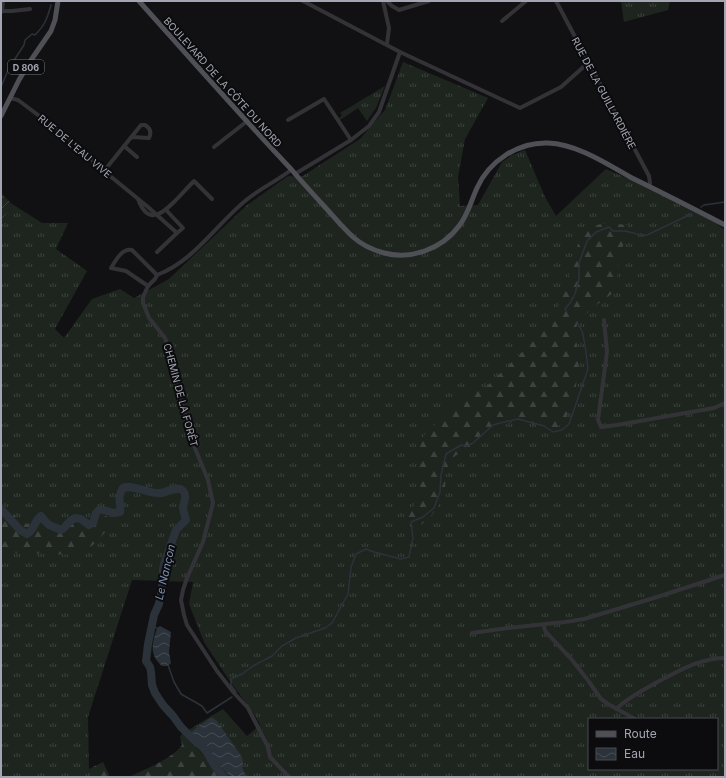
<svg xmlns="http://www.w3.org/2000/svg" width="726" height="778" viewBox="0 0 726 778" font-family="Inter,sans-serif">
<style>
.grass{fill:url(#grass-tufts);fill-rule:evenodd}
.forest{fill:url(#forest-firs)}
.garden{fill:url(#garden-furrows)}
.water{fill:url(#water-waves)}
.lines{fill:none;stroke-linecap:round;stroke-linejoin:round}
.stream{stroke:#2c323a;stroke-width:1.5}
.river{stroke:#2c323a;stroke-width:8}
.minor{stroke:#333337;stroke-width:4}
.major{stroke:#4f4f56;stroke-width:5}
.labels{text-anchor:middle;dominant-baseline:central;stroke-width:4;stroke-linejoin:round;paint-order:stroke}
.shield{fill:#0c0c0e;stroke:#767881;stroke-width:1}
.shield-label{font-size:9px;font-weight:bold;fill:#a3a6b2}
.street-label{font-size:10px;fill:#a3a6b2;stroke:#0c0c0e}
.water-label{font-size:11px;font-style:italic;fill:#7c8fac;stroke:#0c0c0e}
</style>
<defs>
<pattern id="grass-tufts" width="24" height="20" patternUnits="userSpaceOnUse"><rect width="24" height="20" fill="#1e251f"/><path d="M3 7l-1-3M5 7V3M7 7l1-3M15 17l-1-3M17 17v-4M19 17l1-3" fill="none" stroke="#3c423d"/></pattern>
<pattern id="forest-firs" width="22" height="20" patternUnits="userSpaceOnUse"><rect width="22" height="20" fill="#1e251f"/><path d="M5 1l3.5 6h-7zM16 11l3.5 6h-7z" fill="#3c423d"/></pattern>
<pattern id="garden-furrows" width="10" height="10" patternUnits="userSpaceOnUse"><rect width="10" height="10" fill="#1e251f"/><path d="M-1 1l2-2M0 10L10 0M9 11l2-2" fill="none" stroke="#3c423d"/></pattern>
<pattern id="water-waves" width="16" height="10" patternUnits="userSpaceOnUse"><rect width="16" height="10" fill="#2c323a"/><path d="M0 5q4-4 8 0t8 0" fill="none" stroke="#474d54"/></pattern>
</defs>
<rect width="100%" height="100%" fill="#111113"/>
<g class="grass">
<polygon points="621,1 670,1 668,10 624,22"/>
<path d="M403,62L488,98L465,139L458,177L460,206L478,205L502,162L512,155L525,150L545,197L556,216L606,169L696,208L725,230L724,412L725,421V777H223L218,770L182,734L223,709L247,736L260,725L254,714L227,677L204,642L189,604L193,582L132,580L88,717L89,769L91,777H1V223L12,204L42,223H68L56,249L87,271L55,329L64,338L92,299L120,289L134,298L169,279L246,206L288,176L301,177L360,139L385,110ZM589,719H717V769H589Z"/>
<polygon points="385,86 376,108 367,121 358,108 340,120 339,118 342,115 340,113"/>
</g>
<g class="forest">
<path d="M608,223L628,225L618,267L616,291C605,299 580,315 576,328C573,335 578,345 578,352C579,357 578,362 578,367C576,388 574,413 558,427H544L519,421L498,425L477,442L455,456L449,463L446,473L445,489L439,505L430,518L415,529L406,518L410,511L421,495L418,463L419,449L425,434L458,403L465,395L471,389L483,390L549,326C557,312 563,297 567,282C572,265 575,237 593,227C597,224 603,224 608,223Z"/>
<polygon points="1,506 27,524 41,519 53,525 61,527 71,518 79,518 89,522 109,515 113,524 93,545 76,555 1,552"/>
<path d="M182,734L218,770L223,777H129C145,769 172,759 182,745L180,737Z"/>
<polygon points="103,762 110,777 91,777 89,769"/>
</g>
<polygon class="garden" points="1,193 12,204 1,223"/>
<g class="water">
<path d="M160,626L171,632L169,652L171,663L168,666H162C149,654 152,644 157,628Z"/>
<polygon points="210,718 213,718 217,721 242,757 243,762 242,767 245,774 249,777 231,777 216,762 210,750 193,735 191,732"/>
</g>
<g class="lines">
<g class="stream">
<path d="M1,87L9,68L24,45L25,40L32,34L35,35C45,25 47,19 51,5"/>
<polyline points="701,207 704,205 725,202"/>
<polyline points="566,311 565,309 570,303 575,294 579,279 579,263 587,241 596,232 609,227 613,231 625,231 641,235 647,235 691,214"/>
<polyline points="152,625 158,629"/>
<polyline points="168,665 174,682 181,694 202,706 207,713 221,704 232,697"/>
<polyline points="236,692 231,685 231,679 242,674 253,666 272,656 282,646 296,638 325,628 332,623 348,594 351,567 356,554 366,549 374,552 401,559 409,557 413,538 411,522 423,517 434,508 440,492 441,475 446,454 461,445 467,446 473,443 493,425 500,423 518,419 544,426 553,432 562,430 569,424 588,369 585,345 582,331 577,322"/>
</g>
<path class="river" d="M1,509L20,530L27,534C34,531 34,521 41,516L45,521L49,525L59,529L61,530L64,528L70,521L75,518L81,519L89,525L93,523L96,513L100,509L114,513L120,512C122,503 116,499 123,488C134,484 148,494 160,493C166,493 179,484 184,492C187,497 184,502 183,507C183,511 185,516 186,520L176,530L164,564L163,570L162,589L159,604L154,615L148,644L146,661L150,667L151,672L152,685L155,693L163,705L173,716L181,727L194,740L203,747L208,754L214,765L224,777"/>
<g class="minor">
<polyline points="303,1 400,52 520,108 561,87 589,62"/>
<polyline points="383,1 389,28 387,44"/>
<polyline points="387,1 392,6 399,10 429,1"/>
<polyline points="556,1 649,176 650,183 649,186"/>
<polyline points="2,11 3,1"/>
<polyline points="1,12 2,11 12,11 30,9"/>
<polyline points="502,21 526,1"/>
<polyline points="10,98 18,100 66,136 104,171 148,207 177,233 157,252"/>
<polyline points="288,120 324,99 351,140"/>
<polyline points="124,146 137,157"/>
<polyline points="214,147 246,122"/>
<path d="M104,171L141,125H145C150,128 152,132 149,138L132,137"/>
<polyline points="295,174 351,140 369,126 379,112 400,52"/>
<path d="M138,199C147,223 159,217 174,202C181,195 187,188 194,181L212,199"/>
<polyline points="166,210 183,228 177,233"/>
<path d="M148,286L126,271L111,268C116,260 122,248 132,250L157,275"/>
<polyline points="604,320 607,352 598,420 601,427 617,425 714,408 725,403"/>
<polyline points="543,625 546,632 572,660 587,679 601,699 608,704 635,719"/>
<polyline points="472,633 508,628 565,622 584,619 654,598 725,575"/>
<path d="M616,709C630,696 645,689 661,680C681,670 701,658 725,658"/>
<path d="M289,777L270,757L268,747L248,708L234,693L217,671L187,625L184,615L181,600L183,590L187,578L203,542L213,503L208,480L190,436L172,361L165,338L149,318L143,303V297L148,286L155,279L157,275C194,261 216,225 245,201C259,189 277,181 291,170"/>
</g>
<g class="major">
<path d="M139,1C189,57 239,114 291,169C302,182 313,194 324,206C334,217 343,228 353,237C362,245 373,250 384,253C411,260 442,249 459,226C468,215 471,201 477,188C489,161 518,142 548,143C577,144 607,164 632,178C663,193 694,209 725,225"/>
<polyline points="1,116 19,80 29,63 51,31 55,20 58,1"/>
</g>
</g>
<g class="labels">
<rect class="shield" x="8" y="60" width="36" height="14" rx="3"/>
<g class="shield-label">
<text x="26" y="67">D 806</text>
</g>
<g class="street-label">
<text transform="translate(223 82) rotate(48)">BOULEVARD DE LA CÔTE DU NORD</text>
<text transform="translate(604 93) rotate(62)">RUE DE LA GUILLARDIÈRE</text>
<text transform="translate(75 146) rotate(40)">RUE DE L'EAU VIVE</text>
<text transform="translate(181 395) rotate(75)">CHEMIN DE LA FORÊT</text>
</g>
<g class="water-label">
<text transform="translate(165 572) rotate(-77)">Le Nançon</text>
</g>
</g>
<rect width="726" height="778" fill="none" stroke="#a3a6b2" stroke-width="4"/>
<rect x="588" y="718" width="130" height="52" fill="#0c0c0e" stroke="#484a50"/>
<rect x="596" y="731" width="20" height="6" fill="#4f4f56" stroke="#484a50"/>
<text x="624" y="738" font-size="12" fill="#a3a6b2">Route</text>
<rect x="596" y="748" width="20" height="12" fill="url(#water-waves)" stroke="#484a50"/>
<text x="624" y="758" font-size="12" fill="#a3a6b2">Eau</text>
</svg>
